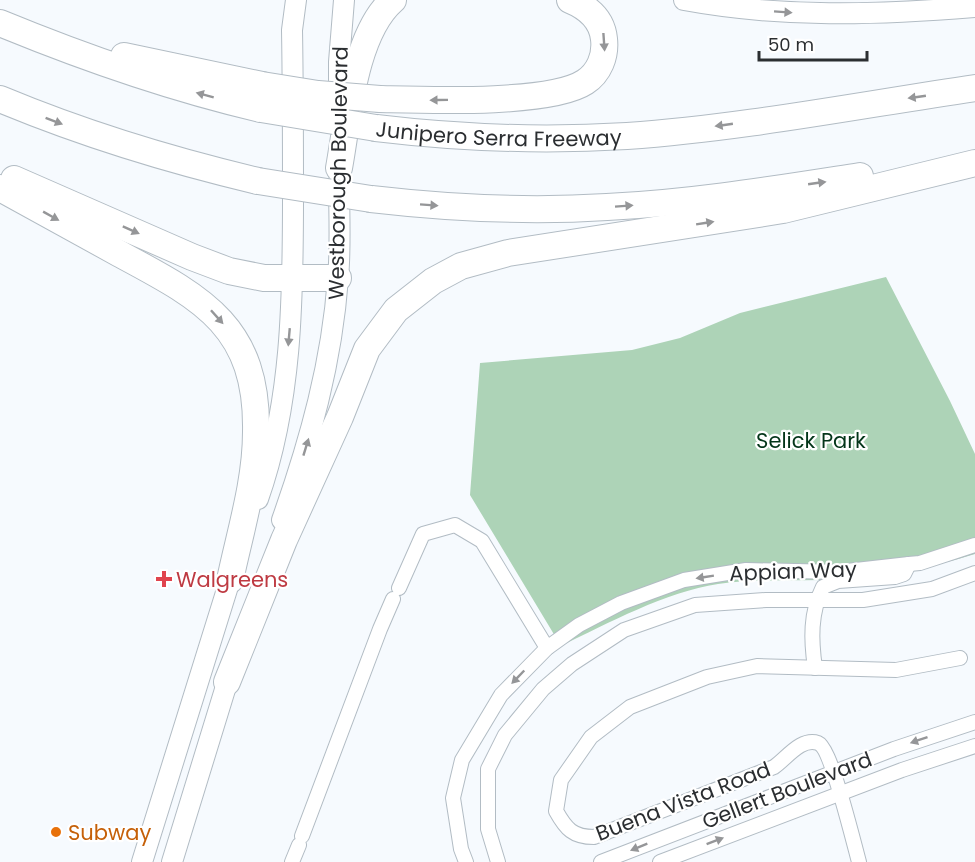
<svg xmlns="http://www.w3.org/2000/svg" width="975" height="862" viewBox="0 0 975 862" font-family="Poppins,sans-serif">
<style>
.park{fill:#add3b7}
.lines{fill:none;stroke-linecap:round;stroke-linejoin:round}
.minor-casing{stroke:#b2bcc4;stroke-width:16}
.secondary-casing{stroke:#b2bcc4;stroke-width:22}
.motorway-casing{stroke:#b2bcc4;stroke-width:28}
.minor{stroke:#fff;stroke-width:14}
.secondary{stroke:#fff;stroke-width:20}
.motorway{stroke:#fff;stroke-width:26}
.motorway-bridge-casing{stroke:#b2bcc4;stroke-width:28;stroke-linecap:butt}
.motorway-bridge{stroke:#fff;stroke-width:26}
.oneway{fill:#959698}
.health-dot{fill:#e0444e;stroke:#fff;stroke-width:2}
.food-dot{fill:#e8710a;stroke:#fff;stroke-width:2}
.labels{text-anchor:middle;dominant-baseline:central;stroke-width:4.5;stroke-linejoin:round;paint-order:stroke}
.street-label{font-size:21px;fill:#2b2e31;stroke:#fff}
.park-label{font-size:21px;fill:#033519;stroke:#fff}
.health-label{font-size:21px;fill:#be3a42;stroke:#fff;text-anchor:start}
.food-label{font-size:21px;fill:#c56008;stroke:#fff;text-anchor:start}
</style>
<rect width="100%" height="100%" fill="#f6fafe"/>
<path class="park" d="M886,277L950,401L975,454V554C933,567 889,576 845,579C803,582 760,578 718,584C666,592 608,623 561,646L470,495L480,363L632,350L680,338L740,313Z"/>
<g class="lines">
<defs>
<g id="minor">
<polyline points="399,588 423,534 455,525 482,541 547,648"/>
<path d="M815,668C811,640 810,613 823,587L838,581L895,577L904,574L909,564"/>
<polyline points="302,836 380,629 393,599"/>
<polyline points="292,862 299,845"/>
<polyline points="466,862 461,849 453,798 462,760 501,695 547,648 579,625 621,603 684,580 746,570 838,572 909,564 920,563 975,545"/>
<polyline points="498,862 488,829 488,769 505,735 543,689 572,664 624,630 695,605 766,600 863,600 932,589 975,573"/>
<polyline points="601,862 894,749 975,722"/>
<polyline points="660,862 902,770 975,746"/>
<path d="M859,862C854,844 831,748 818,743C801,737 786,759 774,767L594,837C573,837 566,829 556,811L561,780L591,737L630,707L707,677L757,666L896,670L960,658"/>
</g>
<g id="secondary">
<path d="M684,0C781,18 877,15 975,7"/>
<polyline points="339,110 339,62 344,0"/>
<path d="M258,499C292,403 293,299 293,198C293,142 293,86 292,30L296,0"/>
<path d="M282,520C310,441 332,362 338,278C341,246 339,214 339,181"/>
<polyline points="142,862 234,567"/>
<polyline points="172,862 231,670"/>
</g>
<g id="motorway">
<path d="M0,23C85,58 171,88 261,109"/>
<polyline points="124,56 262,85"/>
<path d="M0,99C84,134 169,160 258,181"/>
<path d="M380,99C424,100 550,105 585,82C599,73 606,56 604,39C602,19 587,7 570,0"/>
<path id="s1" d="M376,128C459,138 543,141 627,136C742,128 860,105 975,88"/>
<path d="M339,168C348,119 354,34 393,0"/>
<polyline points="14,179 192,257 229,271 264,278 338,278"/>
<path d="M0,188C40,210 80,232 120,254C202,298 258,326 256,432C256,482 240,532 230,580"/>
<path d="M371,199C449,208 528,212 607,207C692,203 776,189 860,176"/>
<polyline points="227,682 284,540 340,417 367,349 396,310 433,281 461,266 508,253 783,210 975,163"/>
</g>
</defs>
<use href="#minor" class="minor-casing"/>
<use href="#secondary" class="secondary-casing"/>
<use href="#motorway" class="motorway-casing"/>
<use href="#minor" class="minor"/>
<use href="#secondary" class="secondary"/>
<use href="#motorway" class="motorway"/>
<defs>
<g id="motorway-bridge">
<polyline points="262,85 318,94 380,99"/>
<polyline points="261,109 376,128"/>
<polyline points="258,181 371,199"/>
</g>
</defs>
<use href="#motorway-bridge" class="motorway-bridge-casing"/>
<use href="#motorway-bridge" class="motorway-bridge"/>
</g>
<defs><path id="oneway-solid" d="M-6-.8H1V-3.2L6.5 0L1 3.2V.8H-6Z" transform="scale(1.5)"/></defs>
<g class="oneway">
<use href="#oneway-solid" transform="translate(783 12) rotate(4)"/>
<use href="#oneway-solid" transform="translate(604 42) rotate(86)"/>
<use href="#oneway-solid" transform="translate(205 95) rotate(-165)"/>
<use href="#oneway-solid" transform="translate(917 97) rotate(172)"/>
<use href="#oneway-solid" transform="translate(439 100) rotate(179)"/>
<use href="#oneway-solid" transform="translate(54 121) rotate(21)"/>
<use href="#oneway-solid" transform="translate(724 125) rotate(172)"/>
<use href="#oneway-solid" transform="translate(817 183) rotate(-8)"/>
<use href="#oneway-solid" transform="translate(429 205) rotate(4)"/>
<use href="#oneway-solid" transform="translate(624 206) rotate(-4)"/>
<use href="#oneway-solid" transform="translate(51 216) rotate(29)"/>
<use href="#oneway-solid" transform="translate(705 223) rotate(-9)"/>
<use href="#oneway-solid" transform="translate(131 230) rotate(24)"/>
<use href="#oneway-solid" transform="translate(217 317) rotate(48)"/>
<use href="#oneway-solid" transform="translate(289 337) rotate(95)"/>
<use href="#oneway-solid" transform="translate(306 447) rotate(-73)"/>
<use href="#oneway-solid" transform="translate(705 577) rotate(171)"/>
<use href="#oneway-solid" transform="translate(518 677) rotate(134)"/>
<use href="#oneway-solid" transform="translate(919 740) rotate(161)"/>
<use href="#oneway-solid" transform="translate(715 841) rotate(-21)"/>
<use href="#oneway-solid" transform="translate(639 847) rotate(158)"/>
</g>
<path class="health-dot" d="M161 570h6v6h6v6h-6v6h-6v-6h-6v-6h6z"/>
<circle class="food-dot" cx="56" cy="832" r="6"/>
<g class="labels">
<g class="street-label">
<text stroke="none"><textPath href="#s1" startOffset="123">Junipero Serra Freeway</textPath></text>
<text transform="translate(338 173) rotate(-89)">Westborough Boulevard</text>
<text transform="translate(793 571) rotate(-2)">Appian Way</text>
<text transform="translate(787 790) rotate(-21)">Gellert Boulevard</text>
<text transform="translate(683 801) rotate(-21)">Buena Vista Road</text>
</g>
<g class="park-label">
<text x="811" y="440">Selick Park</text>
</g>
<g class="health-label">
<text x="176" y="579">Walgreens</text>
</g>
<g class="food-label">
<text x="68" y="832">Subway</text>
</g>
</g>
<path d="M759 51v9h108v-9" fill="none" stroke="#2b2e31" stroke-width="3"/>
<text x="768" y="51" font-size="18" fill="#2b2e31" stroke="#ffffff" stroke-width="4.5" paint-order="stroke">50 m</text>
</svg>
